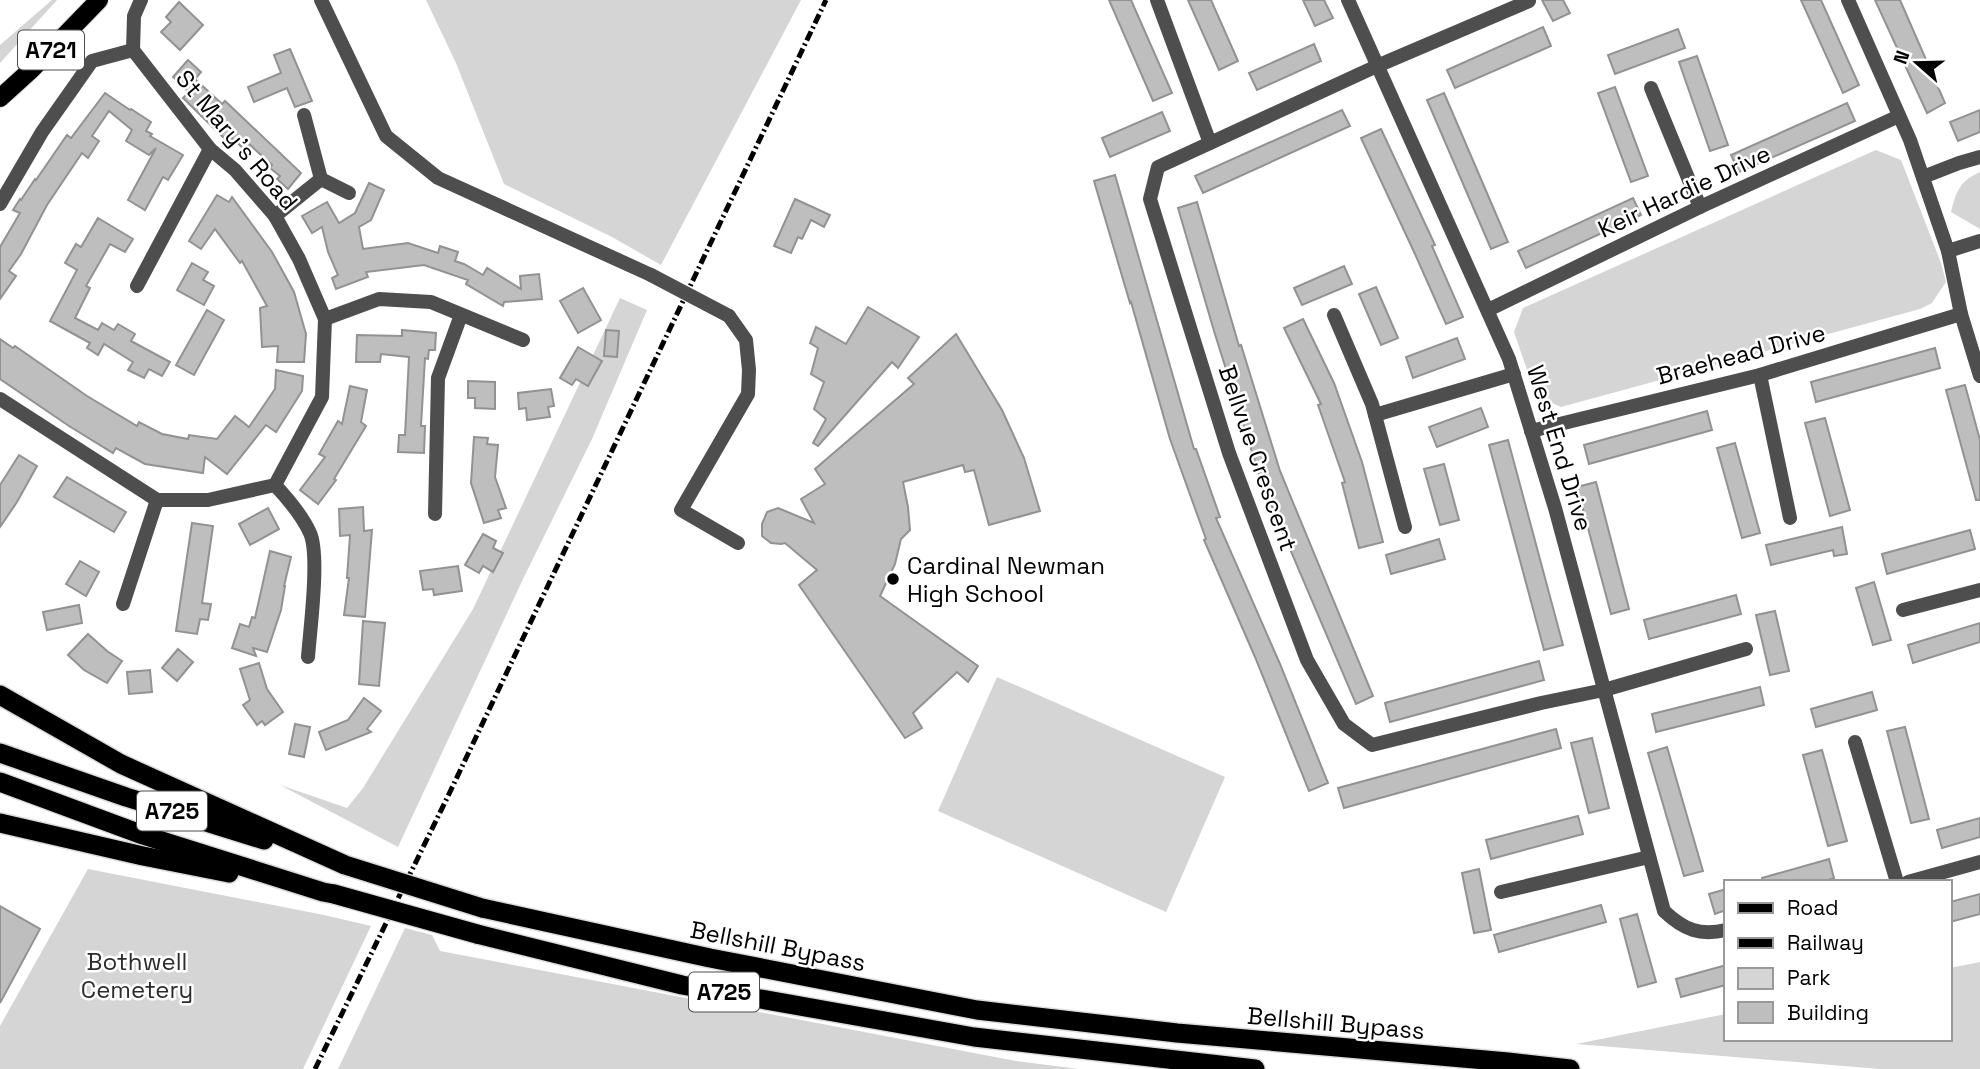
<svg xmlns="http://www.w3.org/2000/svg" width="1980" height="1069" viewBox="0 0 1980 1069" font-family="'Space Grotesk',sans-serif">
<style>
.green{fill:#d5d5d5}
.building{fill:#bebebe;stroke:#929292;stroke-width:2}
.lines{fill:none;stroke-linecap:round;stroke-linejoin:round}
.primary-casing{stroke:#dbdbdb;stroke-width:20}
.trunk-casing{stroke:#dbdbdb;stroke-width:22}
.minor{stroke:#4e4e4e;stroke-width:14}
.primary{stroke:#000;stroke-width:18}
.trunk{stroke:#000;stroke-width:19}
.rail{stroke:#000;stroke-width:5;stroke-dasharray:10 3.5 2 3.5;stroke-linecap:butt}
.trunk-bridge-casing{stroke:#dbdbdb;stroke-width:22;stroke-linecap:butt}
.minor-bridge{stroke:#4e4e4e;stroke-width:14}
.trunk-bridge{stroke:#000;stroke-width:19}
.poi-dot{fill:#000;stroke:#fff;stroke-width:2.5}
.labels{text-anchor:middle;dominant-baseline:central;stroke-width:5;stroke-linejoin:round;paint-order:stroke}
.shield{fill:#fff;stroke:#4c4c4c;stroke-width:2}
.shield-label{font-size:23px;font-weight:bold;fill:#000}
.street-label{font-size:24px;fill:#000;stroke:#fff}
.poi-label{font-size:24px;fill:#000;stroke:#fff;text-anchor:start}
.park-label{font-size:24px;fill:#2c2c2c;stroke:#fff}
</style>
<rect width="100%" height="100%" fill="#fff"/>
<g class="green">
<polygon points="52,0 57,0 0,63 0,45"/>
<polygon points="426,0 801,0 661,265 612,237 504,184 456,63"/>
<polygon points="1876,150 1901,160 1941,263 1946,282 1932,303 1920,309 1561,407 1536,396 1514,332 1523,308"/>
<path d="M1980,172V229L1951,212C1956,191 1960,181 1980,172Z"/>
<polygon points="620,298 647,310 592,439 524,577 398,847 280,785 347,808 363,788 473,609"/>
<polygon points="997,677 1225,777 1166,912 938,811"/>
<polygon points="88,869 324,915 371,926 303,1069 0,1069 0,1026"/>
<polygon points="405,928 432,935 440,951 1016,1061 1079,1069 338,1069"/>
<polygon points="1980,962 1980,1069 1880,1069 1576,1044 1726,1014 1726,1039 1950,1039 1950,968"/>
</g>
<g class="building">
<polygon points="1109,0 1131,0 1172,93 1153,101"/>
<polygon points="1188,0 1211,0 1238,61 1219,70"/>
<polygon points="1303,0 1324,0 1333,18 1315,26"/>
<polygon points="1542,0 1563,0 1570,13 1553,21"/>
<polygon points="1801,0 1821,0 1859,85 1843,93"/>
<polygon points="1875,0 1900,0 1945,103 1927,113"/>
<polygon points="179,2 203,25 180,50 161,32 171,22 166,17"/>
<polygon points="1543,27 1551,46 1455,88 1447,70"/>
<polygon points="1678,29 1685,48 1615,74 1608,55"/>
<polygon points="1314,44 1321,61 1257,90 1249,73"/>
<polygon points="290,49 312,101 295,107 287,88 254,102 248,87 281,73 274,55"/>
<polygon points="1697,56 1728,145 1710,151 1679,62"/>
<polygon points="188,60 201,72 195,79 222,104 225,101 301,173 288,189 277,179 280,176 270,168 272,165 250,145 245,150 232,138 228,142 183,98 189,92 173,77"/>
<polygon points="1615,87 1648,176 1631,182 1598,93"/>
<polygon points="105,93 130,110 131,109 151,122 146,131 152,134 150,136 183,155 168,180 163,177 145,210 128,200 156,148 149,155 126,141 132,130 109,111 92,136 99,141 88,158 82,153 47,205 21,254 9,271 16,276 0,299 0,247 20,213 13,210 20,199 21,200 35,179 36,180 67,135 71,138"/>
<polygon points="1444,93 1508,242 1491,249 1427,100"/>
<polygon points="1847,103 1855,121 1739,172 1731,155"/>
<polygon points="1342,110 1350,126 1203,193 1195,176"/>
<polygon points="1980,110 1980,132 1958,141 1950,122"/>
<polygon points="1162,112 1170,131 1110,157 1102,138"/>
<polygon points="1381,129 1435,245 1432,246 1463,317 1446,324 1415,254 1361,138"/>
<polygon points="1115,175 1194,449 1196,449 1220,517 1216,518 1280,664 1328,783 1309,791 1255,657 1204,540 1206,539 1170,439 1131,302 1130,303 1094,181"/>
<polygon points="369,183 384,190 371,220 359,227 363,249 408,243 438,253 440,246 458,252 455,261 464,264 483,275 487,268 521,289 520,276 539,274 542,299 504,302 503,306 466,284 468,280 424,265 366,272 368,277 336,289 332,278 338,275 328,252 322,227 312,233 302,216 327,202 339,223 355,213"/>
<polygon points="217,195 229,202 232,197 272,252 294,292 306,334 304,362 277,362 278,346 262,347 260,308 267,306 242,261 240,263 215,229 201,249 189,241"/>
<polygon points="1633,198 1641,215 1526,268 1518,251"/>
<polygon points="795,199 830,215 824,227 811,220 802,239 798,237 791,253 774,246"/>
<polygon points="1197,202 1239,346 1241,345 1280,471 1373,696 1356,704 1261,481 1214,331 1178,208"/>
<polygon points="98,218 133,239 125,252 110,244 86,286 90,288 75,318 98,330 102,323 114,330 118,324 135,334 131,341 170,362 162,376 149,369 144,378 128,370 133,362 104,344 98,355 87,348 90,343 50,321 77,270 65,263 76,244 81,247"/>
<polygon points="192,263 208,272 203,280 214,286 204,305 177,290"/>
<polygon points="1344,266 1352,284 1302,305 1294,288"/>
<polygon points="1376,287 1398,338 1381,345 1359,294"/>
<polygon points="583,288 601,320 578,333 560,301"/>
<polygon points="868,307 919,337 898,368 892,362 818,446 813,443 826,419 814,409 824,382 811,374 818,348 810,343 816,327 846,344"/>
<polygon points="207,310 224,320 194,375 176,365"/>
<polygon points="1303,319 1334,383 1362,462 1383,542 1359,548 1342,483 1345,482 1318,405 1321,404 1284,328"/>
<polygon points="402,330 436,333 435,350 429,350 428,359 425,358 421,426 425,426 424,453 398,452 399,435 405,435 409,357 381,354 380,362 356,362 357,335 402,336"/>
<polygon points="606,330 619,331 617,357 604,356"/>
<polygon points="956,334 1002,410 1024,458 1040,511 989,525 974,470 965,472 963,465 903,482 908,507 910,530 901,539 895,564 880,596 978,666 968,682 957,672 913,713 922,728 905,738 799,585 817,570 785,543 781,544 771,543 762,536 762,524 767,512 778,508 814,523 801,499 825,484 815,469 914,384 908,378"/>
<polygon points="1457,338 1465,359 1413,378 1406,357"/>
<polygon points="0,339 13,348 15,346 87,396 137,426 139,422 162,434 188,439 189,435 217,439 235,416 249,427 275,389 276,370 303,376 302,391 276,432 266,425 227,474 205,457 203,473 145,464 116,448 113,453 69,426 0,379"/>
<polygon points="578,347 602,361 588,386 576,379 572,385 560,378"/>
<polygon points="1935,348 1940,368 1816,402 1811,382"/>
<polygon points="468,381 495,382 495,409 475,408 475,398 468,398"/>
<polygon points="1965,385 1980,440 1980,500 1976,500 1946,390"/>
<polygon points="350,386 367,390 361,422 366,426 334,479 336,480 318,504 300,490 325,457 319,454 338,421 342,424"/>
<polygon points="551,389 554,406 548,407 550,417 527,420 526,408 519,409 518,393"/>
<polygon points="1481,408 1488,427 1437,447 1429,427"/>
<polygon points="1707,411 1712,430 1589,464 1584,445"/>
<polygon points="1825,418 1850,510 1830,516 1805,423"/>
<polygon points="474,437 488,438 487,444 498,445 495,477 506,508 498,510 501,518 484,523 471,483"/>
<polygon points="1508,440 1563,645 1544,650 1489,445"/>
<polygon points="1735,443 1760,533 1742,538 1717,448"/>
<polygon points="19,455 37,466 17,502 0,527 0,485"/>
<polygon points="1444,464 1459,520 1440,525 1424,469"/>
<polygon points="67,477 126,512 114,532 54,497"/>
<polygon points="1596,482 1629,609 1611,614 1577,487"/>
<polygon points="363,507 364,531 372,530 365,617 344,615 349,578 347,578 350,535 340,536 339,509"/>
<polygon points="268,508 279,529 250,545 239,524"/>
<polygon points="192,523 213,526 202,603 211,604 208,620 200,619 197,634 176,631"/>
<polygon points="1842,527 1847,554 1834,556 1833,550 1771,565 1766,545"/>
<polygon points="1970,530 1975,549 1887,574 1882,554"/>
<polygon points="483,534 496,541 493,548 503,553 493,572 483,566 479,573 465,565"/>
<polygon points="1439,539 1445,559 1391,574 1386,555"/>
<polygon points="270,551 291,557 284,586 285,586 281,610 267,652 253,648 256,656 232,648 240,624 249,627 252,617 255,618"/>
<polygon points="80,561 99,572 86,596 66,584"/>
<polygon points="458,566 462,591 434,595 433,589 423,590 420,571"/>
<polygon points="1874,582 1891,640 1873,645 1856,588"/>
<polygon points="1736,595 1741,614 1649,639 1644,620"/>
<polygon points="79,605 82,623 47,630 43,612"/>
<polygon points="1775,611 1789,671 1770,675 1756,615"/>
<polygon points="363,621 385,623 379,686 359,684"/>
<polygon points="1980,623 1980,642 1913,663 1908,645"/>
<polygon points="88,634 107,651 122,661 107,683 84,670 68,655"/>
<polygon points="178,649 193,662 177,681 162,668"/>
<polygon points="1539,661 1544,680 1390,722 1385,703"/>
<polygon points="259,663 267,689 283,712 265,725 262,721 257,725 243,705 250,700 240,669"/>
<polygon points="150,670 152,692 129,694 127,672"/>
<polygon points="1760,687 1764,705 1656,732 1652,714"/>
<polygon points="1872,692 1877,710 1816,727 1811,709"/>
<polygon points="364,698 381,711 367,729 371,732 326,750 319,732 348,720"/>
<polygon points="295,724 310,727 304,757 289,754"/>
<polygon points="1905,727 1929,819 1911,823 1887,731"/>
<polygon points="1556,729 1561,748 1344,808 1338,788"/>
<polygon points="1592,738 1609,808 1589,813 1571,743"/>
<polygon points="1667,747 1703,871 1684,876 1648,753"/>
<polygon points="1822,750 1847,841 1828,846 1803,755"/>
<polygon points="1578,816 1583,834 1491,859 1486,840"/>
<polygon points="1980,818 1980,837 1942,848 1937,830"/>
<polygon points="1829,859 1834,878 1822,882 1763,882 1762,878"/>
<polygon points="1479,869 1491,930 1474,933 1462,873"/>
<polygon points="1726,889 1726,910 1715,914 1709,894"/>
<polygon points="1980,894 1980,914 1950,922 1950,902"/>
<polygon points="1601,905 1606,922 1499,952 1494,935"/>
<polygon points="0,906 40,929 0,1003"/>
<polygon points="1637,914 1656,982 1638,987 1620,919"/>
<polygon points="1726,965 1726,985 1681,997 1676,979"/>
</g>
<g class="lines">
<defs>
<polyline id="primary" points="0,98 32,69 99,0"/>
<g id="trunk">
<polyline points="0,695 121,764 345,865"/>
<polyline points="0,753 126,797 264,840"/>
<polyline points="0,782 143,835 323,892 334,894"/>
<polyline points="0,823 143,856 229,873"/>
<polyline points="482,908 710,958 977,1010 1177,1033 1508,1062 1570,1069"/>
<polyline points="477,934 682,985 974,1037 1255,1069"/>
</g>
</defs>
<use href="#primary" class="primary-casing"/>
<use href="#trunk" class="trunk-casing"/>
<g class="minor">
<polyline points="321,0 386,136 438,178 651,275"/>
<polyline points="1157,0 1210,143"/>
<path d="M1348,0L1509,359L1555,508L1664,911C1684,930 1700,936 1726,930"/>
<polyline points="1848,0 1910,140 1948,251 1961,314 1980,376"/>
<polyline points="1529,1 1377,66 1158,167 1150,199 1229,453 1307,660 1344,724 1372,745 1541,703 1604,690 1746,649"/>
<polyline points="133,50 134,16 141,0"/>
<polyline points="1651,88 1700,207"/>
<polyline points="1923,177 1959,163 1980,157"/>
<polyline points="321,179 349,193"/>
<polyline points="0,204 42,132 92,61 133,50"/>
<polyline points="275,216 321,179 304,115"/>
<polyline points="1948,251 1980,241"/>
<polyline points="137,286 210,149"/>
<polyline points="1488,310 1700,207 1899,116"/>
<polyline points="1334,315 1372,404 1405,527"/>
<polyline points="729,316 746,340 749,370 748,394 681,510 738,543"/>
<polyline points="325,319 379,299 431,302 523,340"/>
<polyline points="1760,375 1790,518"/>
<polyline points="0,399 157,500 208,500 275,485 322,397 325,319 299,259 275,216 235,170 210,149 133,50"/>
<polyline points="1375,415 1514,374"/>
<polyline points="1531,431 1760,375 1961,314"/>
<path d="M275,485C289,500 302,515 310,533C320,555 310,630 308,657"/>
<polyline points="435,514 438,378 461,315"/>
<polyline points="123,604 157,500"/>
<polyline points="1903,610 1980,590"/>
<polyline points="1855,742 1897,882"/>
<polyline points="1908,882 1980,862"/>
<polyline points="1501,892 1649,857"/>
</g>
<use href="#primary" class="primary"/>
<use href="#trunk" class="trunk"/>
<polyline class="rail" points="315,1069 449,794 826,0"/>
<defs>
<g id="trunk-bridge">
<polyline points="345,865 482,908"/>
<polyline points="334,894 477,934"/>
</g>
</defs>
<use href="#trunk-bridge" class="trunk-bridge-casing"/>
<polyline class="minor-bridge" points="651,275 729,316"/>
<use href="#trunk-bridge" class="trunk-bridge"/>
</g>
<circle class="poi-dot" cx="893" cy="579" r="7"/>
<g class="labels">
<g class="shield">
<rect x="18" y="30.5" width="66" height="39" rx="5"/>
<rect x="137" y="791.5" width="70" height="39" rx="5"/>
<rect x="689" y="972.5" width="70" height="39" rx="5"/>
</g>
<g class="shield-label">
<text x="51" y="50">A721</text>
<text x="172" y="811">A725</text>
<text x="724" y="992">A725</text>
</g>
<g class="street-label">
<text transform="translate(237 140) rotate(50)">St Mary's Road</text>
<text transform="translate(1684 191) rotate(-25)">Keir Hardie Drive</text>
<text transform="translate(1741 354) rotate(-15)">Braehead Drive</text>
<text transform="translate(1560 448) rotate(73)">West End Drive</text>
<text transform="translate(1258 458) rotate(71)">Bellvue Crescent</text>
<text transform="translate(778 946) rotate(11)">Bellshill Bypass</text>
<text transform="translate(1336 1023) rotate(5)">Bellshill Bypass</text>
</g>
<g class="poi-label">
<text x="907" y="565">Cardinal Newman<tspan x="907" dy="28">High School</tspan></text>
</g>
<g class="park-label">
<text x="137" y="961">Bothwell<tspan x="137" dy="28">Cemetery</tspan></text>
</g>
</g>
<rect x="1724" y="880" width="228" height="161" fill="#ffffff" stroke="#999999" stroke-width="2"/>
<rect x="1738" y="903" width="35" height="10" fill="#000000" stroke="#999999" stroke-width="2"/>
<text x="1787" y="915" font-size="21" fill="#000000">Road</text>
<rect x="1738" y="938" width="35" height="10" fill="#000000" stroke="#999999" stroke-width="2"/>
<text x="1787" y="950" font-size="21" fill="#000000">Railway</text>
<rect x="1738" y="968" width="35" height="21" fill="#d5d5d5" stroke="#999999" stroke-width="2"/>
<text x="1787" y="985" font-size="21" fill="#000000">Park</text>
<rect x="1738" y="1002" width="35" height="21" fill="#bebebe" stroke="#999999" stroke-width="2"/>
<text x="1787" y="1020" font-size="21" fill="#000000">Building</text>
<g transform="translate(1917 63) rotate(290)" stroke="#ffffff" stroke-width="5" paint-order="stroke">
<path d="M0-5L12 26L0 18L-12 26Z" fill="#000000"/>
<text y="-10" font-size="19" font-weight="bold" text-anchor="middle" fill="#000000">N</text>
</g>
</svg>
